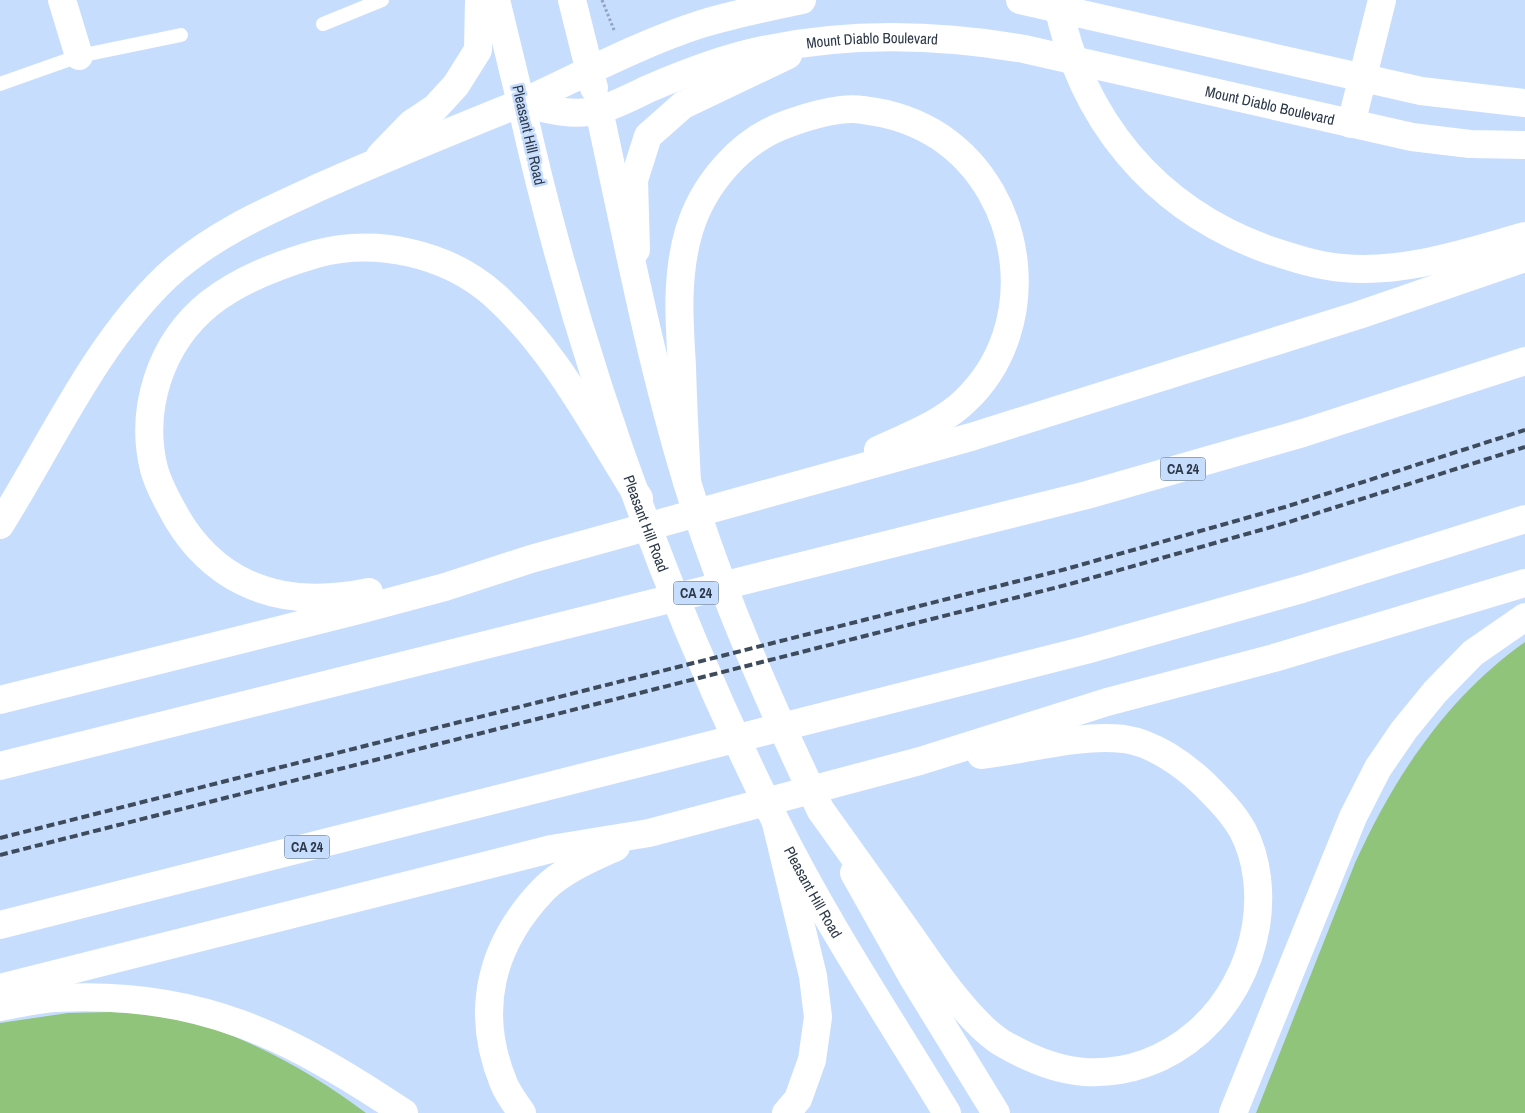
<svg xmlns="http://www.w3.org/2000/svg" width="1525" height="1113" viewBox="0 0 1525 1113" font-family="'Archivo Narrow',sans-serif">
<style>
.green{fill:#90c47b}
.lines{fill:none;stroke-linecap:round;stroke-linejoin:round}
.path{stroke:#91a3be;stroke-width:3;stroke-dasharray:2.5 2.5;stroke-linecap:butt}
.service{stroke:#fff;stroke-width:14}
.minor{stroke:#fff;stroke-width:28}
.secondary{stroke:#fff;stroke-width:28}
.primary{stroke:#fff;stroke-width:28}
.motorway{stroke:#fff;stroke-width:28}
.rail{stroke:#3e4b5c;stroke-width:4;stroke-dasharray:8 4;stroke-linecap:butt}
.labels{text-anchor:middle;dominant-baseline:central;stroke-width:5;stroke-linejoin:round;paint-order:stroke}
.shield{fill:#c7ddfe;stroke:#5a6a7e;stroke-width:1}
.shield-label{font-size:14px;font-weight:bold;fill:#2c3847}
.street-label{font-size:15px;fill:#2c3847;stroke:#c7ddfe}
</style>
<rect width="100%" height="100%" fill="#c7ddfe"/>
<g class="green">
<path d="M1525,642V1113H1256L1355,863C1394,777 1447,697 1525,642Z"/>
<path d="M112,1012C127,1013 143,1013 158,1015C231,1026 307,1069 366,1113H0V1023L68,1013Z"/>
</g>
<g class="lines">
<polyline class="path" points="602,0 614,30"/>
<g class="service">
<polyline points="323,24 382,0"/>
<polyline points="0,84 79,56 181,35"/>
</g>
<g class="minor">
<polyline points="62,0 79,56"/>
<polyline points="1351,124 1382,0"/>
</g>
<g class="secondary">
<polyline points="496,0 521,103"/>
<polyline points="572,0 594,88"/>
<polyline points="1020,0 1421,91 1525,103"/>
<path id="s1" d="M521,103C546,109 573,117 599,110C616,105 633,96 648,89C685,73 724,58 763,50C850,32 938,34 1024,49L1412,137L1470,144L1525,145"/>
<path d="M521,103C580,76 639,44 701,24C734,14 768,7 802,0"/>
<polyline points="636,250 634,180 648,136 683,105 788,55"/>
</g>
<g class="primary">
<path id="s2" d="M521,103C576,350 663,594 776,822C826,923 889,1017 947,1113"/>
<path d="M599,110C626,234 650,360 687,482C722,595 770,704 821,811"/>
<polyline points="854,873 913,978 996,1113"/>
</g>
<g class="motorway">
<path d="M1057,0C1080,119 1154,209 1269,250C1293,258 1318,266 1343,268C1405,274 1467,252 1525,236"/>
<polyline points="380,156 411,124 435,108 456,85 478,50 479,0"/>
<path d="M687,482C685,443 683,405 682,366C679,320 676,275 689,231C703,184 741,140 787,124C809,116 840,106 863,110C889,113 917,122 940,137C1026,195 1042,327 966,400C943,423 908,436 878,450"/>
<path d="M0,525C52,442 95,345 166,277C211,235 267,211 322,186C388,157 454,130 521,103"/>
<path d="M369,592C326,601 283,601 244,582C216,569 193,545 178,520C169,504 159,487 154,469C139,408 161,342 210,303C241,279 278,265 316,254C376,238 446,253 493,294C555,349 595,429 639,498"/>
<polyline points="0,700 363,609 445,587 531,559 971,437 1359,315 1525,258"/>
<polyline points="0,766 1087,495 1303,433 1525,361"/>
<path d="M822,812C852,854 882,896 912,938C934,970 970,1023 1002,1043C1026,1057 1056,1070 1084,1072C1172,1077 1242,1010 1256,926C1261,895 1258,860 1243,831C1233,813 1218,798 1204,784C1183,764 1153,743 1124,739C1076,734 1028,750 981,755"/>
<polyline points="776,823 813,976 818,1017 812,1060 798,1099 786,1113"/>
<polyline points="0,925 1086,650 1302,589 1525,519"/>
<polyline points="0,988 551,849 649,833 920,761 1107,702 1274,658 1525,583"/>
<path d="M0,1007C18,1004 37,999 56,998C198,990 289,1036 404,1113"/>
<path d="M522,1113C516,1104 508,1094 504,1084C474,1012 490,945 544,889C563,870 592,858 616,847"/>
<polyline points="1233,1113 1353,817 1378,768 1404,730 1435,692 1473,653 1525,617"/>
</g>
<g class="rail">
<polyline points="0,838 1066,569 1285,507 1525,430"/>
<polyline points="0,855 1070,584 1289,522 1525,447"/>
</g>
</g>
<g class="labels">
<g class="shield">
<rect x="1160.5" y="457.5" width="45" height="23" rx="4"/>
<rect x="673.5" y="581.5" width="45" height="23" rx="4"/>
<rect x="284.5" y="835.5" width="45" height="23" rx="4"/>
</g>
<g class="shield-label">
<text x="1183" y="469">CA 24</text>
<text x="696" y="593">CA 24</text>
<text x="307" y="847">CA 24</text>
</g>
<g class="street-label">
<text stroke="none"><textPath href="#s1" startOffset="364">Mount Diablo Boulevard</textPath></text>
<text stroke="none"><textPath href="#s1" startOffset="769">Mount Diablo Boulevard</textPath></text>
<text transform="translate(529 135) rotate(77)">Pleasant Hill Road</text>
<text stroke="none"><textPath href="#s2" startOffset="439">Pleasant Hill Road</textPath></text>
<text stroke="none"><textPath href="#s2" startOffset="844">Pleasant Hill Road</textPath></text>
</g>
</g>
</svg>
